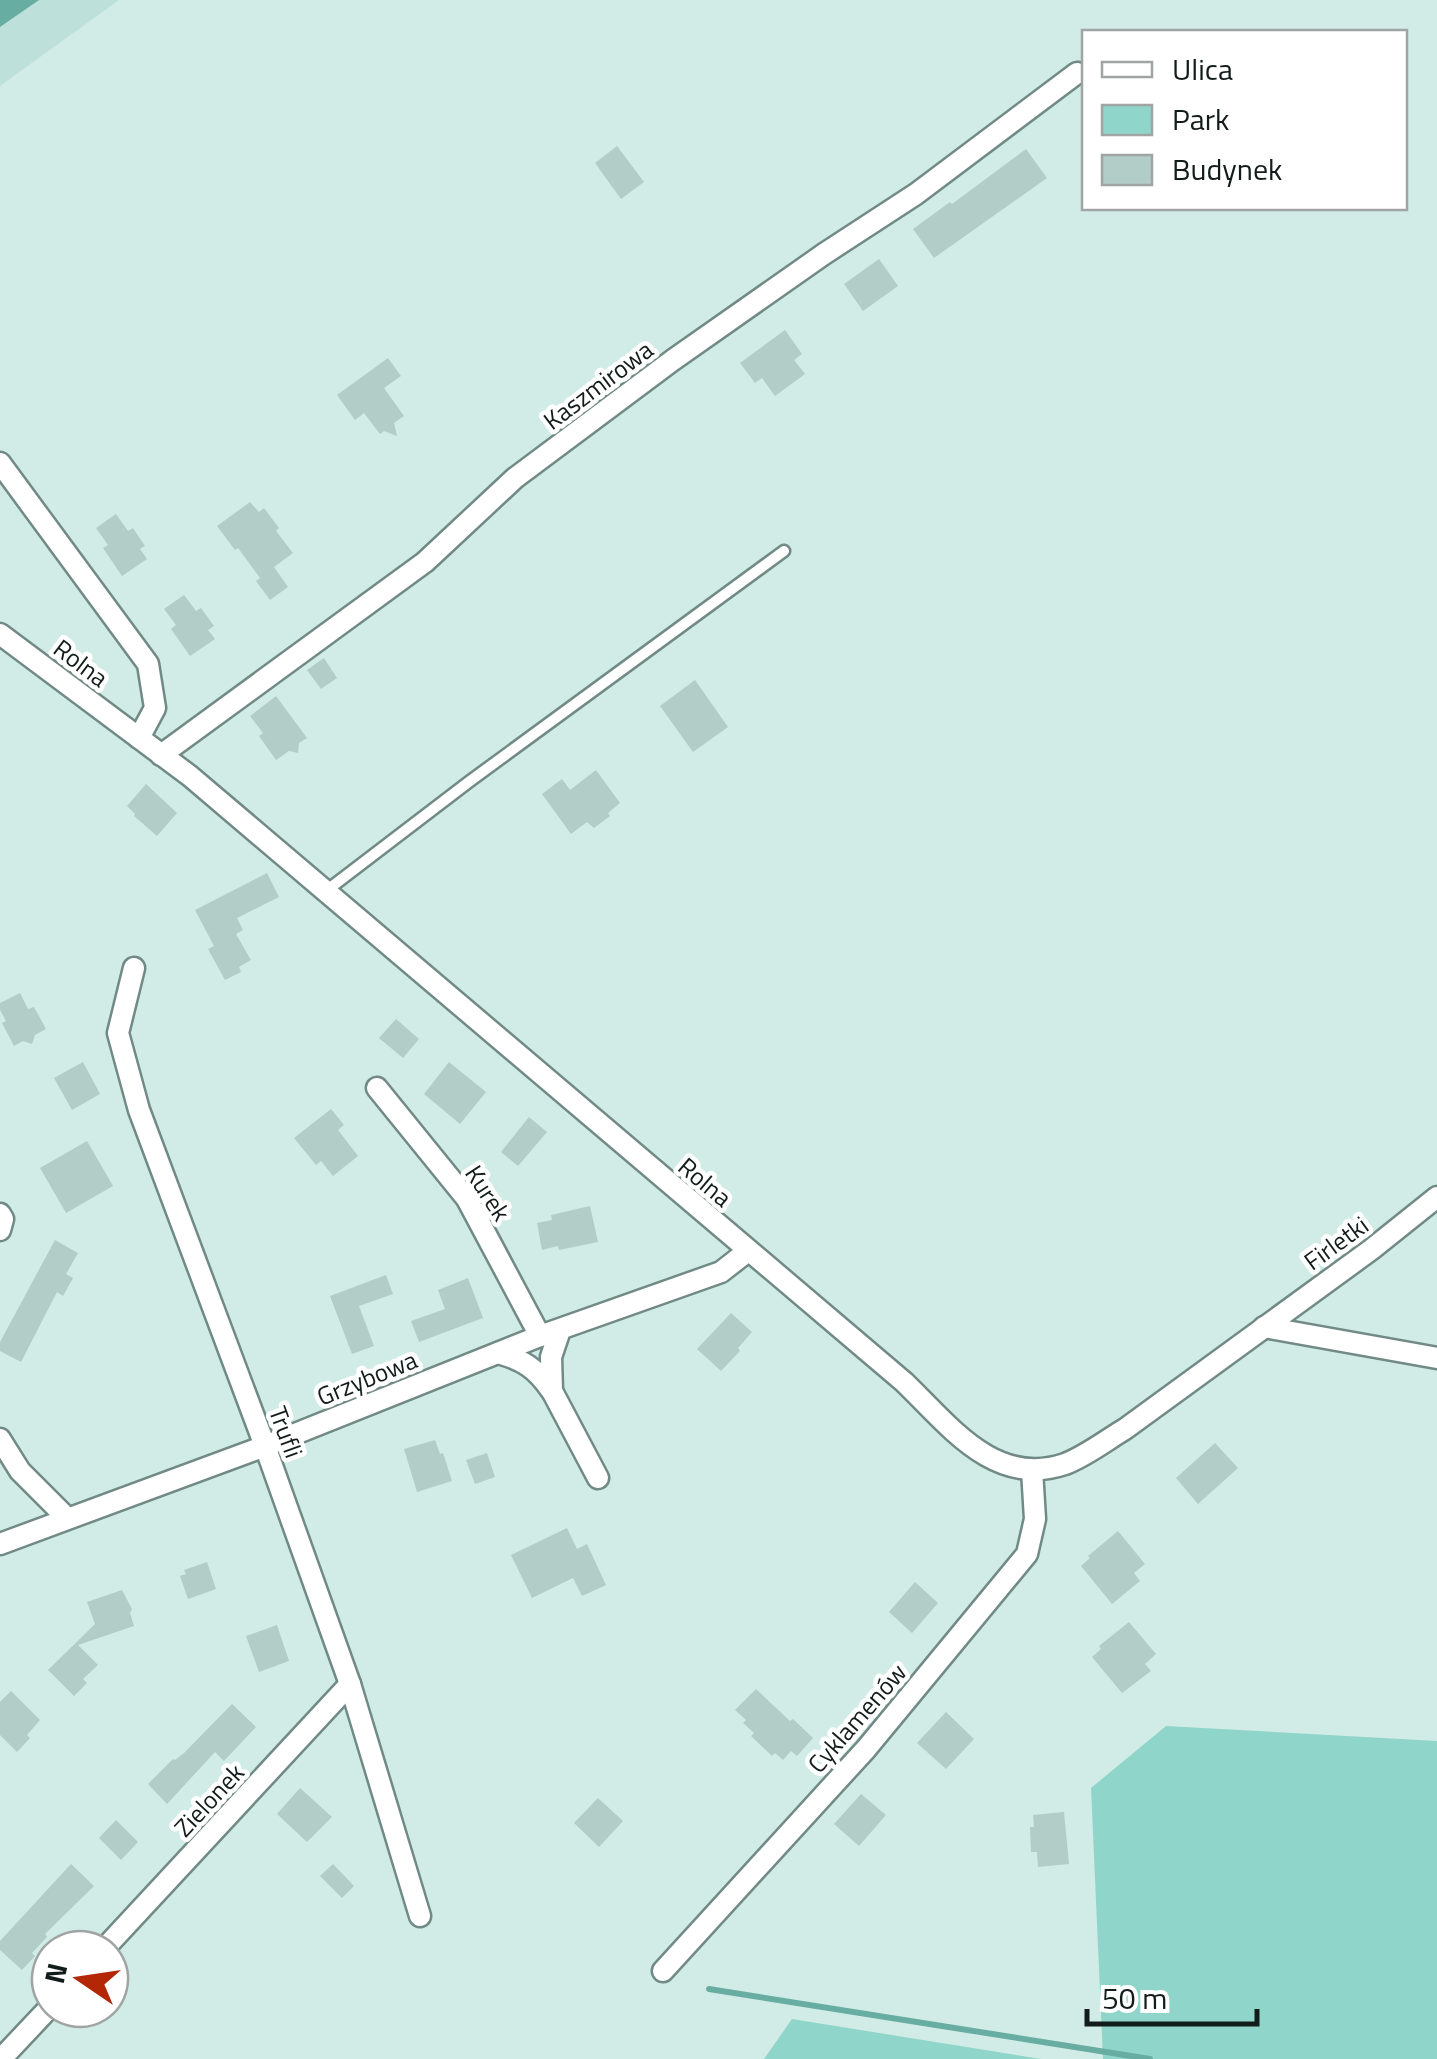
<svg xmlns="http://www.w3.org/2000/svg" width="1437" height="2059" viewBox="0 0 1437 2059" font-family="'Titillium Web',sans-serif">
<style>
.built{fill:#bde1da}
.green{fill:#90d5c9}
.water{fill:#68ada2}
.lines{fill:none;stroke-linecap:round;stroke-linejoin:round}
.stream{stroke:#68ada2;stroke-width:6}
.building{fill:#b2ccc7}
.lane-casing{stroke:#728a86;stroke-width:15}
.street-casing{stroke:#728a86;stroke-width:25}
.lane{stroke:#fff;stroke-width:10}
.street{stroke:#fff;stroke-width:20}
.labels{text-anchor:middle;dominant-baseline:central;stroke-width:9;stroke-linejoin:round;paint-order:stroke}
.street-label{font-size:25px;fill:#121c1a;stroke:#fff}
</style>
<rect width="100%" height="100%" fill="#d1ece7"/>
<polygon class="built" points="0,0 119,0 0,86"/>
<g class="green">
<polygon points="1166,1726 1437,1741 1437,2059 1103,2059 1091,1788"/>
<polygon points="792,2019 1041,2059 764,2059"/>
</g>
<polygon class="water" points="0,0 39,0 0,27"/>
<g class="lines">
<polyline class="stream" points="709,1989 1150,2059"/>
</g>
<g class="building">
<polygon points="617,146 644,182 621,199 595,163"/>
<polygon points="1026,149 1047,178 934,258 913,229 950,202 952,204"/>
<polygon points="879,259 898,286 863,311 844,284"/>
<polygon points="785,330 802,354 794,360 805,374 775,396 762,378 755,383 740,363"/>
<polygon points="388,358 401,376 384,388 404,416 394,423 397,436 384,431 380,434 364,413 355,420 337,395"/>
<polygon points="250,502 259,512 264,508 279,528 276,531 293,553 274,567 288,587 270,600 256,581 260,578 238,548 235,550 217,526"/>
<polygon points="116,514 128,531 133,528 145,546 140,549 147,559 122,576 103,548 108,545 96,528"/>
<polygon points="184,595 196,611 201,608 214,626 208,630 215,639 190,656 171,629 176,625 164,609"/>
<polygon points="324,658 337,678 321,689 307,670"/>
<polygon points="695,680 728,727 693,752 660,706"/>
<polygon points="276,696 307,738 299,743 298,753 289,751 276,760 259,736 263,733 250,716"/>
<polygon points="596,770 620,803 608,813 610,816 594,828 587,822 571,834 542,794 562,779 570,790"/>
<polygon points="146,784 177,813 157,836 134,816 135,814 127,806"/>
<polygon points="267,873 279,897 237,918 243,930 236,934 251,960 239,967 241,972 225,980 208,949 214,946 195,910"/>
<polygon points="20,993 28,1009 34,1007 46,1029 35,1035 32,1044 23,1041 14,1046 2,1023 6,1021 0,1010 0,1003"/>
<polygon points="396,1019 419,1039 403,1058 379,1038"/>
<polygon points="83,1062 100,1094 72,1110 54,1078"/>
<polygon points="449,1062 486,1092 460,1124 424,1094"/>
<polygon points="331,1109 344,1125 338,1130 358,1156 333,1176 321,1161 316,1165 294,1138"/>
<polygon points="529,1117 547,1132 518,1166 501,1152"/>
<polygon points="87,1141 113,1186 66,1213 40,1168"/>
<polygon points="590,1206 598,1242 559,1250 558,1246 542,1250 537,1223 552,1220 551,1215"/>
<polygon points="55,1240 78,1253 66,1274 73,1278 63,1296 57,1292 21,1362 0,1351 0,1342"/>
<polygon points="386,1275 393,1294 359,1306 374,1346 352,1354 330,1296"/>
<polygon points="468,1278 483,1318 419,1342 411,1321 445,1309 438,1290"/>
<polygon points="731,1313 752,1332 738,1348 740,1351 721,1371 697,1349"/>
<polygon points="435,1440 440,1454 443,1453 452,1481 417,1492 404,1449"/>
<polygon points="1215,1443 1238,1468 1198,1504 1176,1478"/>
<polygon points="487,1453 495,1477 475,1484 466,1460"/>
<polygon points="567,1528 577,1549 587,1544 606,1585 582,1596 573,1578 532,1598 511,1555"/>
<polygon points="1118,1531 1145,1564 1134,1573 1140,1581 1112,1604 1081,1566 1090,1558 1088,1556"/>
<polygon points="207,1562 216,1589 188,1599 180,1576 186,1574 184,1570"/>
<polygon points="915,1582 938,1603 912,1633 889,1612"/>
<polygon points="122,1590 132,1609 130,1613 134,1626 78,1645 98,1665 83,1679 87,1683 74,1696 48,1670 95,1624 87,1602"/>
<polygon points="1129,1622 1156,1654 1145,1664 1151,1671 1122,1693 1092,1657 1101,1649 1099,1646"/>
<polygon points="277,1625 289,1661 259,1672 246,1636"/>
<polygon points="756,1689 790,1721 793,1719 813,1738 797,1756 791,1751 783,1760 775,1753 772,1756 751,1736 754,1733 743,1723 746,1720 735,1710"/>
<polygon points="11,1691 40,1720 27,1735 30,1738 17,1752 0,1735 0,1702"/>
<polygon points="232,1704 256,1727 224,1761 215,1752 167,1804 148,1784 173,1759 175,1760 184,1753"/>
<polygon points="946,1712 974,1739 946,1769 917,1743"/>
<polygon points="300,1788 332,1817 307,1842 277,1814"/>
<polygon points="861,1794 886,1815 859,1846 834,1824"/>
<polygon points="598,1798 623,1821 599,1847 574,1823"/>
<polygon points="1064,1812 1069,1864 1038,1867 1037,1852 1031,1852 1030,1827 1034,1827 1033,1815"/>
<polygon points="116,1820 138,1842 121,1860 99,1838"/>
<polygon points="71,1864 94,1886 45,1934 47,1937 32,1953 35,1956 22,1970 0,1950 0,1941"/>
<polygon points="333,1864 354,1886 342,1898 320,1876"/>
</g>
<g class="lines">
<defs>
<polyline id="lane" points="326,891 470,781 784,551"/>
<g id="street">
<polyline points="0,463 148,664 155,708 139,738"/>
<path d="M0,634L190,776L904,1382C949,1425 994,1488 1065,1464C1086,1456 1105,1441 1125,1429L1372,1249L1437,1197"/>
<polyline points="161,755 425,562 515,478 673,360 824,254 916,194 1077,73"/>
<polyline points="134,968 118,1033 139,1110 265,1446 350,1684 420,1916"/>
<polyline points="377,1088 467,1199 540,1336"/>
<polyline points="0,1214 3,1219 0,1230"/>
<polyline points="1264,1327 1437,1358"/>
<polyline points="560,1330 551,1357 552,1391 598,1478"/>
<path d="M498,1353C523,1360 536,1368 551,1390"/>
<polyline points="0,1439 20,1471 67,1518"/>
<polyline points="0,1544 265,1446 540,1336 721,1272 748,1251"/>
<polyline points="104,1949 350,1684"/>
<polyline points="663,1971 866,1749 1027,1554 1035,1519 1032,1470"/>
<polyline points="1,2059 50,2007"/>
</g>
</defs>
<use href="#lane" class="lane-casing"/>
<use href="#street" class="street-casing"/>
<use href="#lane" class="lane"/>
<use href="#street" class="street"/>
</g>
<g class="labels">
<g class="street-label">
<text transform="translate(598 385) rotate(-37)">Kaszmirowa</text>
<text transform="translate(81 663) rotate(37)">Rolna</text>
<text transform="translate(705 1182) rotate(40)">Rolna</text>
<text transform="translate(488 1193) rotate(57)">Kurek</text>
<text transform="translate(1336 1243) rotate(-36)">Firletki</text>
<text transform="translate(367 1378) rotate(-22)">Grzybowa</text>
<text transform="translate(286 1432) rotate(70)">Trufli</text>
<text transform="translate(857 1718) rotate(-49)">Cyklamenów</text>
<text transform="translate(209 1800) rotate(-47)">Zielonek</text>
</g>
</g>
<rect x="1082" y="30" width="325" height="180" fill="#ffffff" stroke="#a0a4a3" stroke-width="2.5"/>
<rect x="1102" y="62" width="50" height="15" fill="#ffffff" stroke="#a0a4a3" stroke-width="2.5"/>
<text x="1172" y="80" font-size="30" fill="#121c1a">Ulica</text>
<rect x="1102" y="105" width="50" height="30" fill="#90d5c9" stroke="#a0a4a3" stroke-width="2.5"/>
<text x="1172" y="130" font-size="30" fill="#121c1a">Park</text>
<rect x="1102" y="155" width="50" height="30" fill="#b2ccc7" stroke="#a0a4a3" stroke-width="2.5"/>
<text x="1172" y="180" font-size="30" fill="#121c1a">Budynek</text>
<g transform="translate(80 1979) rotate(283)"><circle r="48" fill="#ffffff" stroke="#a0a4a3" stroke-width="2.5"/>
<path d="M0-8L18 38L0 25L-18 38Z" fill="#b32707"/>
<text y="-15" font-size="28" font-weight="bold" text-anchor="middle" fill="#121c1a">N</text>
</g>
<path d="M1087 2009v15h170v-15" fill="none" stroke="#121c1a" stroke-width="5"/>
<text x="1102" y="2009" font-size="30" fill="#121c1a" stroke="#ffffff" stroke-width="8" paint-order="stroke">50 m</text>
</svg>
